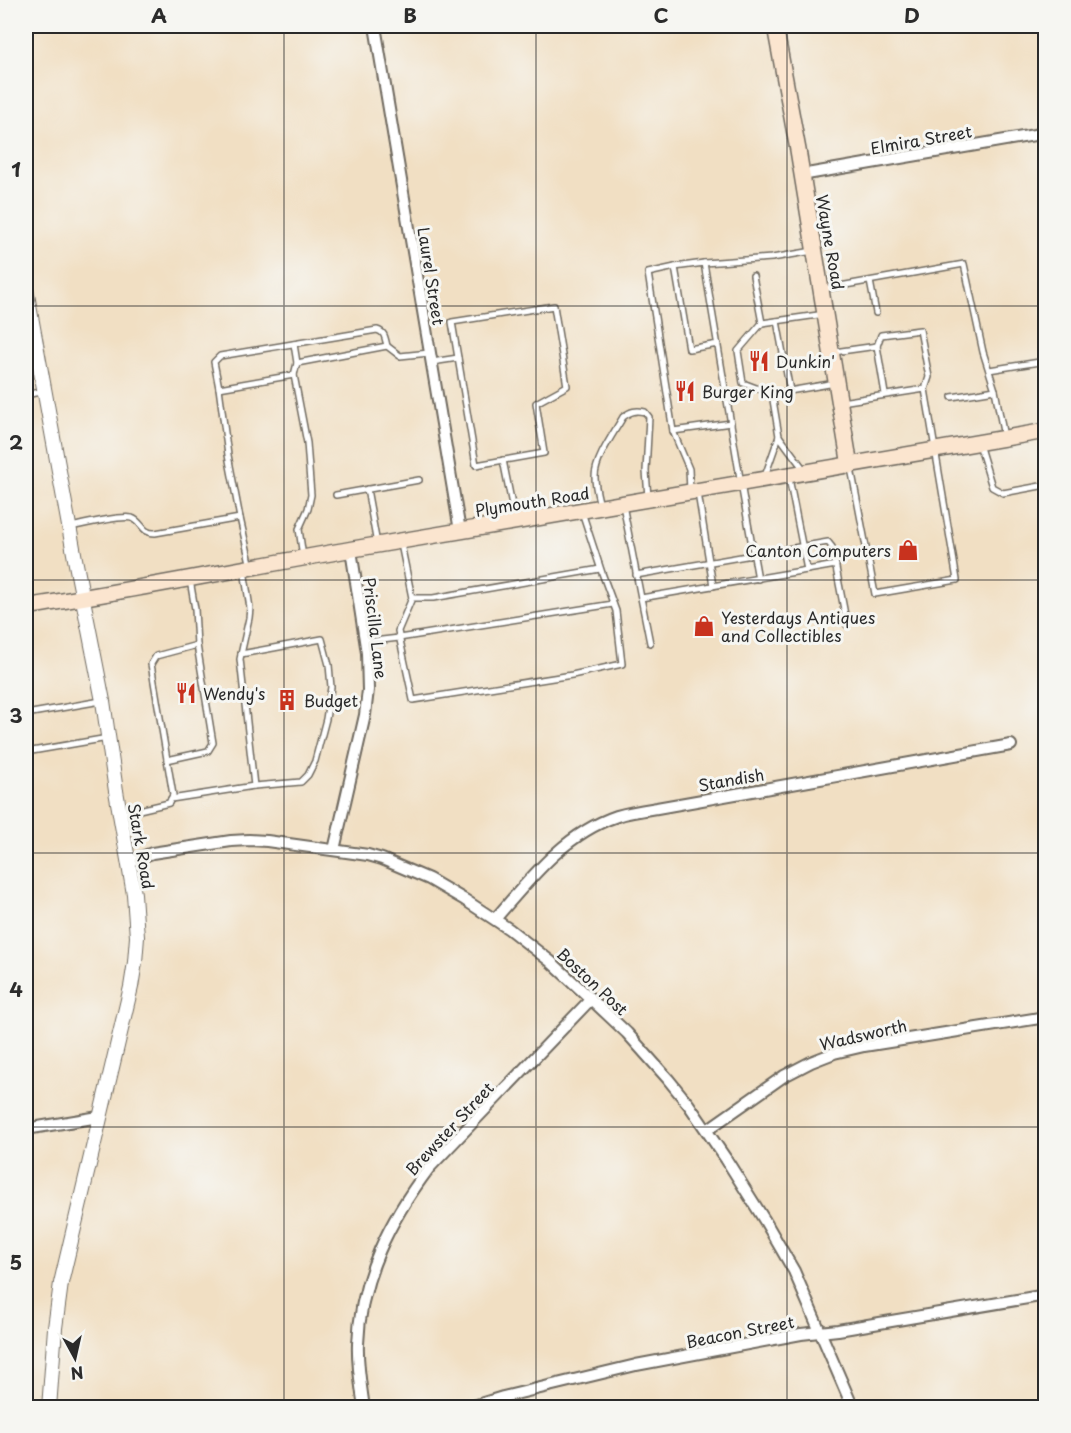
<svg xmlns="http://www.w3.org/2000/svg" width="1071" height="1433" viewBox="0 0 1071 1433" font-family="'Playpen Sans',sans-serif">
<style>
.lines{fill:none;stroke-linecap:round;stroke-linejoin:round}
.service-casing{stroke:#706a60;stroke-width:8}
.minor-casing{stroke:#706a60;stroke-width:14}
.tertiary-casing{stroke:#706a60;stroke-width:16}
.secondary-casing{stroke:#706a60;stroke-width:18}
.service{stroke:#fff;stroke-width:5}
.minor{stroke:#fff;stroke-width:10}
.tertiary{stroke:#fff;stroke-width:14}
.secondary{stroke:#fbe5cf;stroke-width:15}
.grid{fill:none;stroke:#2b2b2b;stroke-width:1.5;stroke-opacity:0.55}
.labels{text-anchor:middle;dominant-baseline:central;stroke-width:6;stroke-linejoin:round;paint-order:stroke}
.street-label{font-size:16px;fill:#2b2b2b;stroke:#f6f6f2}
.poi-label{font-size:16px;fill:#2b2b2b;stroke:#f6f6f2;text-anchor:start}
.neatline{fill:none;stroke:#2b2b2b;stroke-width:2}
.grid-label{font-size:20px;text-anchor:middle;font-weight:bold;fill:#2b2b2b}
</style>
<rect width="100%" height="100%" fill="#f6f6f2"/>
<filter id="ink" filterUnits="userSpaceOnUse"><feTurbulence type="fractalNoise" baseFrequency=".0167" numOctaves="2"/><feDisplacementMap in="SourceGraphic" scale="12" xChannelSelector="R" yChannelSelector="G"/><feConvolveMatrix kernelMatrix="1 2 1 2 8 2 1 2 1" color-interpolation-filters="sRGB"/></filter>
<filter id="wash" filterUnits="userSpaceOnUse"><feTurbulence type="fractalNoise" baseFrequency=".008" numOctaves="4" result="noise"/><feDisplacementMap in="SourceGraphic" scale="24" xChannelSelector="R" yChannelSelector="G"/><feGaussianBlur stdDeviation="1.35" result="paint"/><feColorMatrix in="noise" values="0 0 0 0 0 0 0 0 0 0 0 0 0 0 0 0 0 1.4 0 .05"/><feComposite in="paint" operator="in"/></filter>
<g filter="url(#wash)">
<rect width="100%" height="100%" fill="#f1dfc3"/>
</g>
<g filter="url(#ink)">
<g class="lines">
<defs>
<g id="service">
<polyline points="704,263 772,258 813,251"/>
<polyline points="675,267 648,273 673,431 689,469 690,491"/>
<polyline points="753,276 762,323"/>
<polyline points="870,281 876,313"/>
<polyline points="823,289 964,264 983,352 995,390 1004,437"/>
<polygon points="554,306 567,386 536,403 544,453 476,465 452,322"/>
<polyline points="825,314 762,323 738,351 743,383 772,394 835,383"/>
<polyline points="777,321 790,391"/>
<polyline points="294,344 297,363"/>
<polyline points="718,344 689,349 675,267 704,263 741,484 758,579"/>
<polyline points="877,346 881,335 920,330 929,377 925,389"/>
<polyline points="834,352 877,346 885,394"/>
<polyline points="432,362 458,358"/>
<polyline points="989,370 1046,361"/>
<path d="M219,388L214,362L220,356L377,330C385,332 385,338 387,346"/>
<polyline points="772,394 779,436 805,471"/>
<polyline points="26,395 44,391"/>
<polyline points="952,397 995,390"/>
<polyline points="841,402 925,389 957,580 875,594 851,468"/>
<polyline points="673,431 731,423"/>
<polyline points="979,444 992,487 1003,493 1046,485"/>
<polyline points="503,460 515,520"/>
<polyline points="765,476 779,436"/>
<polyline points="367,489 377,544"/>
<polyline points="698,493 713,586"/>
<polyline points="336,495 419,480"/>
<polyline points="623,505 641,598 807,570 789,478"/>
<path d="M600,506C598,497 595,487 595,477C595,459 614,433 623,417C631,411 636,410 645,412L649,417L646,471L648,497"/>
<polyline points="240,518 228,455 219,388 294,375"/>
<path d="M71,527C84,524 121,515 132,518C143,522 141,533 155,533L240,518L251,567"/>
<polyline points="401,544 412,598 398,631 413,700 572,675 622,664 616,611 602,573 582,512"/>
<polyline points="303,557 299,529 308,509 311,495 307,443 294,375 297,363 387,346 400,356 429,353"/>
<polyline points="807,570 836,565"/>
<polyline points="636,575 828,542 832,547 847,625"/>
<polyline points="412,598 433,598 600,569"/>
<polyline points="641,598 650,643"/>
<polyline points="365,642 399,638 613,604"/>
<polyline points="241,654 322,639 329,665 331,687 326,719 315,761 308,775 301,782 254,786"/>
<polyline points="26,714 101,701"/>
<polyline points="26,752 108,738"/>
<polyline points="167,760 208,751 213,743 197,645 195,609 190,580"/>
<polyline points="171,799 254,786 240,659 249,618 250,608 244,570"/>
<polyline points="122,814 169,803 173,795 151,664 156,656 197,645"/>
</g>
<g id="minor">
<polyline points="375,26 460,531"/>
<polyline points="801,175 1046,133"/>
<polyline points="334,850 365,715 368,690 367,653 351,550"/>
<polyline points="129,862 152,853 231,841 249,840 267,841 368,855 382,859 429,879 465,900 509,929 550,961 591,999 627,1033 668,1079 689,1105 726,1159 765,1221 794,1271 853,1408"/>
<path d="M495,919C530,879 564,834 617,816C630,812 644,810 657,808L1011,745"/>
<polyline points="26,1129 99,1117"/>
<polyline points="707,1130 784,1076 811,1062 834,1053 864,1046 1046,1017"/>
<path d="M364,1408C361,1386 357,1365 358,1344C360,1277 390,1220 429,1168L591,999"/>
<polyline points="467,1408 503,1397 636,1365 801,1334 838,1330 1046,1295"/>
</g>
<polyline id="tertiary" points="26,289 75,559 103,701 116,791 134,894 137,937 135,962 131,987 61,1283 55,1328 49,1408"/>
<g id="secondary">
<polyline points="775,26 798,150 850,466"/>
<path d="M26,607C135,590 244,568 353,549C584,510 815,472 1046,431"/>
</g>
</defs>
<use href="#service" class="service-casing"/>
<use href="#minor" class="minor-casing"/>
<use href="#tertiary" class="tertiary-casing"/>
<use href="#secondary" class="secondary-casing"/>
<use href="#service" class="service"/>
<use href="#minor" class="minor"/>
<use href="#tertiary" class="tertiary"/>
<use href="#secondary" class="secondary"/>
</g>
</g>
<path class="grid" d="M284,26V1408M536,26V1408M787,26V1408M26,306H1046M26,580H1046M26,853H1046M26,1127H1046"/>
<defs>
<symbol id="restaurant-bare" viewBox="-9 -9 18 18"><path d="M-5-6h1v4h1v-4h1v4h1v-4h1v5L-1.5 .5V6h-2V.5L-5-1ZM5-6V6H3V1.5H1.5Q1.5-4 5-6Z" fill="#c8321e" stroke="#f6f6f2" stroke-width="2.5" paint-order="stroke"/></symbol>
<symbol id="shop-bare" viewBox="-9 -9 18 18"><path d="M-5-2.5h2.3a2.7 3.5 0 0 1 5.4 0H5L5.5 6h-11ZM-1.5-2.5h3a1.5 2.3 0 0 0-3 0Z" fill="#c8321e" stroke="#f6f6f2" stroke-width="2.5" paint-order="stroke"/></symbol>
<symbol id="building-bare" viewBox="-9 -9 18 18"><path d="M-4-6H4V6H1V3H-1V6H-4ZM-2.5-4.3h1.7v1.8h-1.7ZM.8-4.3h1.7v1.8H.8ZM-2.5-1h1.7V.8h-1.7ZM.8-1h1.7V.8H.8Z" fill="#c8321e" stroke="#f6f6f2" stroke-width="2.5" paint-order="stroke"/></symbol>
</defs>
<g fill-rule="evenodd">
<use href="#restaurant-bare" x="744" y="346" width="30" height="30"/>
<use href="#restaurant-bare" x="670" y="376" width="30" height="30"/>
<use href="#shop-bare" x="893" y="535" width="30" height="30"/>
<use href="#shop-bare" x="689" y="611" width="30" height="30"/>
<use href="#restaurant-bare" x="171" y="678" width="30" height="30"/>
<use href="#building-bare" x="272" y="685" width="30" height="30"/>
</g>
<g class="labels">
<g class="street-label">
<text transform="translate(921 139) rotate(-10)">Elmira Street</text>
<text transform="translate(831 242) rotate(80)">Wayne Road</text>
<text transform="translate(432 276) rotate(81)">Laurel Street</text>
<text transform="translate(532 501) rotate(-9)">Plymouth Road</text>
<text transform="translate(376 628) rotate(83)">Priscilla Lane</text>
<text transform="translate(731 779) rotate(-10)">Standish</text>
<text transform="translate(142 846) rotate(80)">Stark Road</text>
<text transform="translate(593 981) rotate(43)">Boston Post</text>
<text transform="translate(863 1034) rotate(-13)">Wadsworth</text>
<text transform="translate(449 1128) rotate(-47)">Brewster Street</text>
<text transform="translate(740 1331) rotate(-11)">Beacon Street</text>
</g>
<g class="poi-label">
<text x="776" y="361">Dunkin'</text>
<text x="702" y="391">Burger King</text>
<text x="891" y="550" text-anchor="end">Canton Computers</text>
<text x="721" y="617">Yesterdays Antiques<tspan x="721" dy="18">and Collectibles</tspan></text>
<text x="203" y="693">Wendy's</text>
<text x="304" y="700">Budget</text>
</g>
</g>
<rect width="1071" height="1433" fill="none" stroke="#f6f6f2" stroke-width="66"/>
<g transform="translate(75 1358) rotate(172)" stroke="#f6f6f2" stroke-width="4.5" paint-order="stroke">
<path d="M0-4.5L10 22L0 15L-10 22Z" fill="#2b2b2b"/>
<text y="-9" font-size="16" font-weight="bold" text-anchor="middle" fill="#2b2b2b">N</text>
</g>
<rect x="33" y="33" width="1005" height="1367" class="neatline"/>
<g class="grid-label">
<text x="159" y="23">A</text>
<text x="410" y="23">B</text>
<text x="661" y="23">C</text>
<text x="912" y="23">D</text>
<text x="16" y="177">1</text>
<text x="16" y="450">2</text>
<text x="16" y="723">3</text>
<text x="16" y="997">4</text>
<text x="16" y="1270">5</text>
</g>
</svg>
